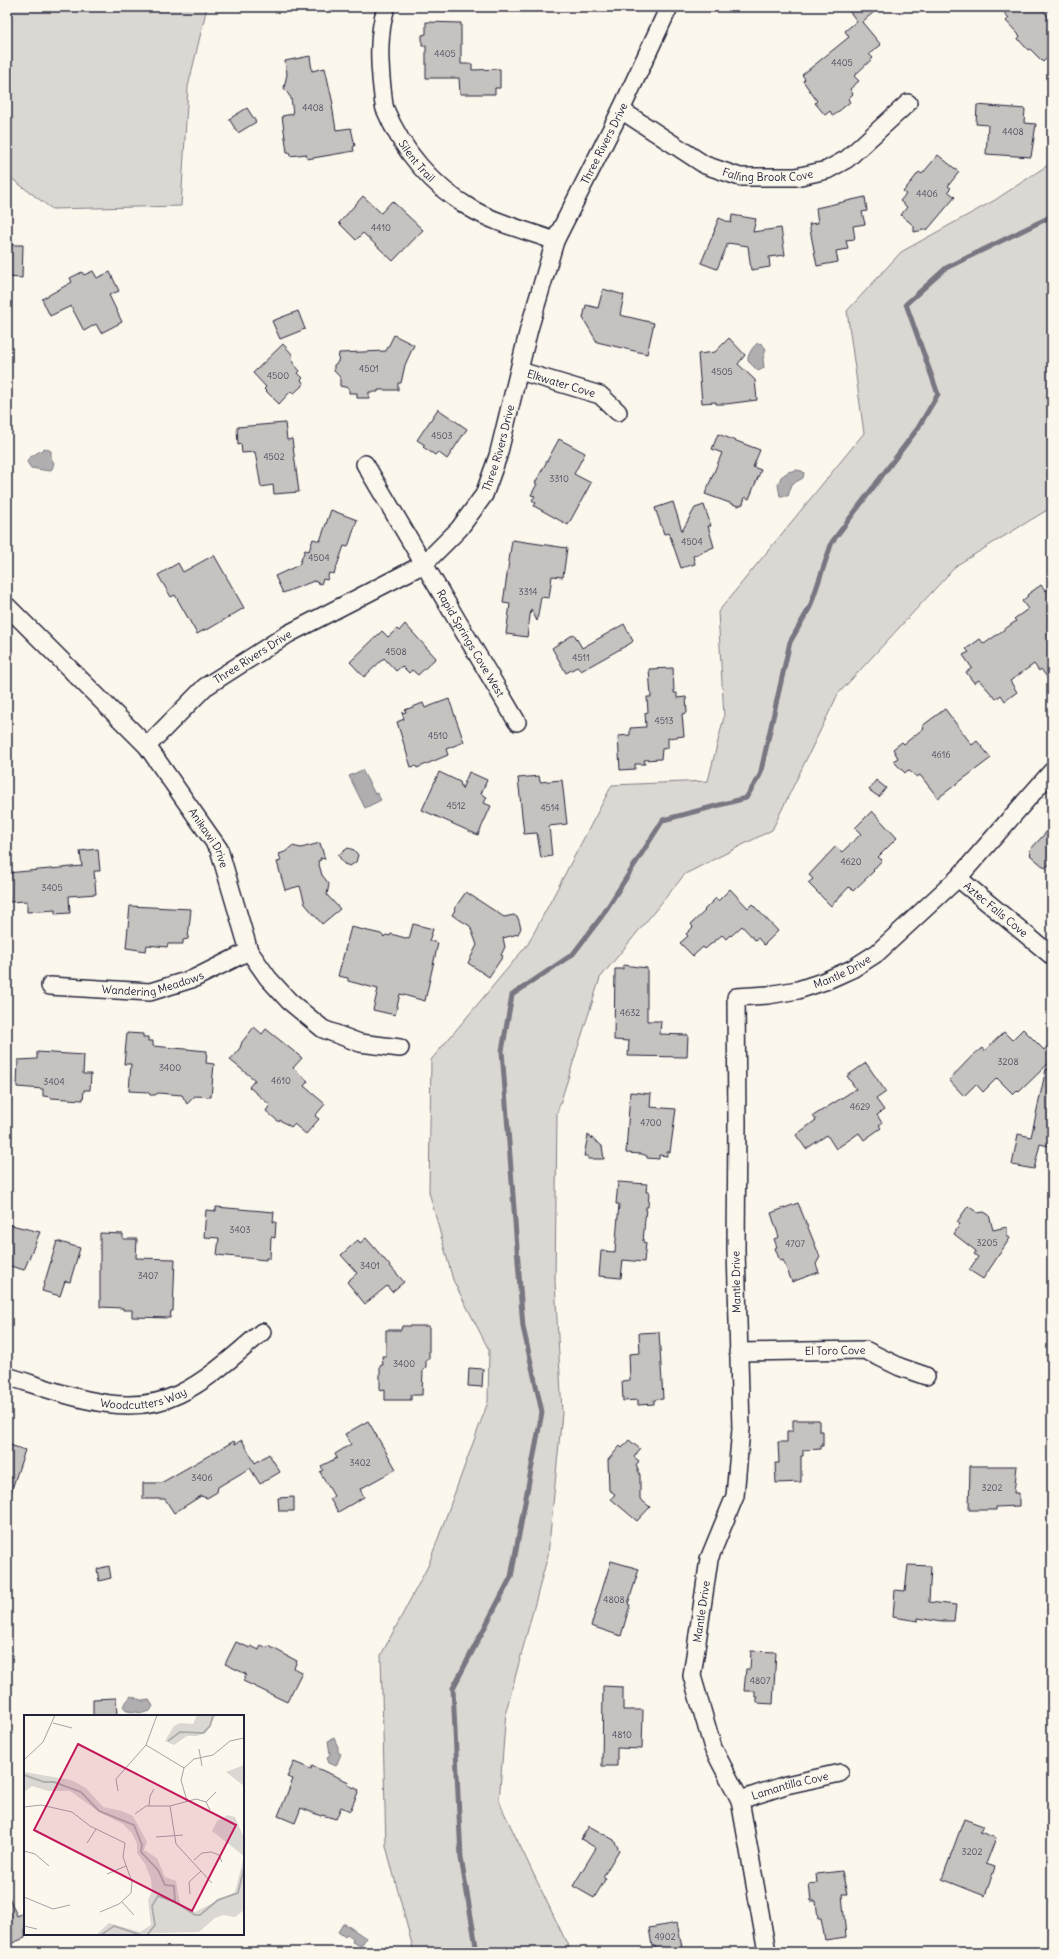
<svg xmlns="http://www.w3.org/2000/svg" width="1059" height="1959" viewBox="0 0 1059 1959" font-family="Delius,sans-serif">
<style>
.green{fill:#dbd8d3;stroke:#7e7d87}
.water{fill:#b1aeb0;stroke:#787681}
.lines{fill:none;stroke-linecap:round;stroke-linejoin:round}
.stream{stroke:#787681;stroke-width:5}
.building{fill:#c6c2c0;stroke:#22223b}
.minor-casing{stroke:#22223b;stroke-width:20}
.minor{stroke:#fbf7ec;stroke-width:17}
.labels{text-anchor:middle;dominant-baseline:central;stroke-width:3;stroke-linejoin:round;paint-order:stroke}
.number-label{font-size:9px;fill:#4b4a5c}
.street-label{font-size:11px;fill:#22223b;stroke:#fbf7ec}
.inset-river{fill:none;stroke:#b1aeb0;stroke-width:2}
.inset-road{fill:none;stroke:#a4a2a5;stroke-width:1}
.view{fill:#c2185b;fill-opacity:0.15;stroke:#c2185b;stroke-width:2}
.inset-edge{fill:none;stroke:#22223b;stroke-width:2}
</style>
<rect width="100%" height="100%" fill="#fbf7ec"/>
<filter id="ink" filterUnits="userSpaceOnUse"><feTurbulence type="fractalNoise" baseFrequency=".025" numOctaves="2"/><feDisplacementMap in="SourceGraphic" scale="8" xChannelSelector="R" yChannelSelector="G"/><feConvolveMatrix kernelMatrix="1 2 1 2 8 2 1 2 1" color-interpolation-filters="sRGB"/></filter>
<g filter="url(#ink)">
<g class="green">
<polygon points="7,7 207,7 188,87 181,206 52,209 7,175"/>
<polygon points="1052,127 1052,507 957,565 838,694 772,830 685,874 600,978 557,1113 555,1281 562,1413 548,1555 506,1711 499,1802 571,1952 414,1952 386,1846 381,1655 428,1566 488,1402 489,1350 453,1280 429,1192 431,1060 528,944 612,785 708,781 724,717 718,612 864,433 847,311 901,252 995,200 1048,165"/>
</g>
<g class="water">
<path d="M758,343L762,344L766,349L763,359L764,368L758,371L748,361C747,355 753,346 758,343Z"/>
<polygon points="45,448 51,451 51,458 54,463 52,469 49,471 31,468 27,462 29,458"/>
<polygon points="796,470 802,471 804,473 803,478 792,484 788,496 780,496 778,485 781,477 788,472"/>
<polygon points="362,770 375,794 377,793 381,800 365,808 349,776"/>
<polygon points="131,1696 143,1701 149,1700 153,1706 150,1711 143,1713 127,1711 123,1706"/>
<polygon points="334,1738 338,1747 338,1752 341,1754 336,1766 329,1763 327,1758 330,1754 328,1741"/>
<polygon points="343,1924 345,1924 366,1938 361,1946 352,1942 353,1939 347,1935 345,1937 338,1932"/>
</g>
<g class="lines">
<polyline class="stream" points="477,1952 461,1858 453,1688 511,1577 542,1412 523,1327 502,1051 512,995 573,954 602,916 663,820 746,798 760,775 790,642 810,607 832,542 918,428 938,394 906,304 946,268 1052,216"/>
</g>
<g class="building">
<polygon points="846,7 880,7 862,22 881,45 869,54 873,58 854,76 859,81 850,89 853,94 848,99 850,102 833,116 830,111 825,115 815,103 817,101 803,81 805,79 802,75 849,37 845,31 857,21"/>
<polygon points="999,7 1040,7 1052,21 1052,53 1043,62 1030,49 1028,50 1018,39 1020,36 1006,21 1009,18"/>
<polygon points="426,22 461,23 461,64 472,64 472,70 500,69 500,88 495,88 495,94 460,94 459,78 426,78 426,46 422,46 422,35 426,34"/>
<polygon points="310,56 312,71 325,68 333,104 332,105 336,130 351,128 355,146 353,147 354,151 307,159 306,154 290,156 289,152 287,152 282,116 293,114 291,98 284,88 287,74 285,61"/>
<polygon points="977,105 1025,109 1024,123 1036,124 1031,157 986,154 988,125 976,124"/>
<polygon points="247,108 256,122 238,133 229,119"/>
<polygon points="938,155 959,172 948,186 951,188 948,191 955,197 928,229 914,232 914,226 901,215 907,207 900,201 906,194 903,192 919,172 922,174"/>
<polygon points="363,196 381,213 392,201 423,230 393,261 363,233 356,240 339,223"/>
<polygon points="865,197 867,211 862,212 865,224 853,226 855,239 846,240 848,249 836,251 838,262 817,266 809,224 818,223 816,208"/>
<polygon points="732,215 756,219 753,232 781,228 785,255 769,257 770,267 751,270 748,246 728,243 717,269 701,263 715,230 714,230 719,218 731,223"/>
<polygon points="7,245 23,245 22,278 7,277"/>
<polygon points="93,271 97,278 110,272 119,291 109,295 122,322 101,333 96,324 84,331 71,306 50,316 42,299 72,282 70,278 82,272 84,275"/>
<polygon points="603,289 624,295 620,315 654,323 647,354 597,342 583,318 586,305 598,308"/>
<polygon points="298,311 305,329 280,339 272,321"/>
<polygon points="394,335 414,345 405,365 401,383 398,383 398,390 378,390 378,392 369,392 369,398 357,398 357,393 349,393 349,388 340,386 340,377 334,371 334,365 338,362 339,353 386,351"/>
<polygon points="729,338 745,355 738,364 755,380 757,400 726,404 716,404 716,402 702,403 698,354 715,352"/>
<polygon points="283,344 292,354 293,363 300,371 298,373 303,378 301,380 304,384 293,394 291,391 279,404 264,389 266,387 253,373"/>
<polygon points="438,409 467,429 447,459 438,452 435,455 423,447 425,445 417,440"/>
<polygon points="285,423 287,440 292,439 299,492 274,494 273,485 261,487 255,452 242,453 241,444 238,445 237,427"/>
<polygon points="718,434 760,450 753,467 761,470 749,499 745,497 743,504 738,506 705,494 722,453 712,449"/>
<polygon points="559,439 585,453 574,474 591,483 568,525 534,506 536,503 532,500 535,496 531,495 537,484 535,483"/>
<polygon points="673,502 682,531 695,508 704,505 711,526 708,526 714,547 693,556 695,564 681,568 669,533 664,534 655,508"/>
<polygon points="331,510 357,520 348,547 344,546 334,574 329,573 327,580 323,579 321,584 314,581 283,593 275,576 299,565 305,550 309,551 313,539 320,541"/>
<polygon points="512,540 567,548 563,577 552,576 549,598 541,597 537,621 531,609 527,637 506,634 510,604 503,603"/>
<polygon points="214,555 244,608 207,630 206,629 197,634 175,595 171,597 158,575 178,563 183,572"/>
<polygon points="1041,585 1046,591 1052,587 1052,684 1041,669 1039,671 1034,664 1010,681 1017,692 1005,701 1001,695 996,699 979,680 974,683 966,672 972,668 963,655 969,652 966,649 980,639 984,644 1016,621 1014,619 1028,609 1022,601 1028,596 1027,595"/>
<polygon points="405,624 436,658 418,675 412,670 409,673 402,666 396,671 384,658 364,677 350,662 382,631 388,637 397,629 399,631"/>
<polygon points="624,624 633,641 631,643 581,671 577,667 566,673 552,648 574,634 582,648"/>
<polygon points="673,668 674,693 677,693 677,698 686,697 687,713 682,714 684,736 668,738 668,748 662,749 661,759 644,760 645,764 635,764 635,769 620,770 618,736 630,735 630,728 646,727 645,713 648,712 647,697 651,697 649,669"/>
<polygon points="449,699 464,742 446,749 448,755 417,768 416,766 411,767 397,722 404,719 402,713 406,712 405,710 423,703 425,708"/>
<polygon points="945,709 972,745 977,741 991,758 938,798 920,775 917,777 908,770 905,773 893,761 898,758 893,749 902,742 904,744 924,728 922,726"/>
<polygon points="439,772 460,782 462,789 469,772 487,780 481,794 487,797 484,803 491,806 478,835 422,810"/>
<polygon points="539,776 540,782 562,780 567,824 549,826 552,856 541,858 537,833 524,834 518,778"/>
<polygon points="876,780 886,788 879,797 869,790"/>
<polygon points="872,811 897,838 878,857 882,860 873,870 874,871 853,891 849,887 831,906 808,883 813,879 809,875 836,846 842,852 861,834 855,828"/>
<polygon points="1052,826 1052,862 1045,868 1030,855 1031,854 1029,851"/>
<polygon points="320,843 325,859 320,858 321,860 318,861 322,875 329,884 327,895 340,909 322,924 305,904 300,886 285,890 277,862 281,861 279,854 285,852 292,846 301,848"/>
<polygon points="348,848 354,850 358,855 356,862 350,866 344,864 338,855"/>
<polygon points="98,849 100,871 94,871 96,894 69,896 70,913 55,914 55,910 27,912 27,901 9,902 7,873 82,866 80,851"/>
<polygon points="730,889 748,908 752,904 778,931 764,945 758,938 755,940 742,926 731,936 730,935 726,939 722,935 705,949 703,947 693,956 680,943 688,936 686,934 693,927 691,924 705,911 704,910 716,898 718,901"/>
<polygon points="466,892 504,917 514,915 518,918 521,928 518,934 503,938 505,947 501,955 503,956 489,977 468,963 477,945 470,926 452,915 455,910 454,909"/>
<polygon points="130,906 191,909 188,939 183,940 183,944 168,944 167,947 147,945 146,951 126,948"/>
<polygon points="413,924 433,929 429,941 438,943 425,1001 400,994 395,1015 373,1010 378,989 348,981 348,978 338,976 351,927 381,934 384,937 386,935 390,936 391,934 409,939"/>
<polygon points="623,965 647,968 647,1021 661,1021 660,1034 688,1035 687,1057 628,1056 629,1041 614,1040 615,969 623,969"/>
<polygon points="254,1027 262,1034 266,1029 302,1058 293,1068 308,1081 304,1086 325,1104 315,1116 319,1119 306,1134 294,1124 291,1127 280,1120 279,1122 266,1111 270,1105 249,1087 255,1080 230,1060 240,1048 242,1042"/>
<polygon points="1023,1029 1044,1050 1052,1041 1052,1060 1019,1092 1017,1090 1013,1094 997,1078 983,1092 976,1084 964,1096 949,1080 973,1055 982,1048 984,1051 1004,1032 1012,1040"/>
<polygon points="127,1033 143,1034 143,1037 148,1037 148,1041 153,1041 153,1046 207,1051 206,1063 214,1064 211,1097 195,1096 187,1104 182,1095 158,1093 155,1095 150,1095 148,1092 129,1091 131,1064 124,1064"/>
<polygon points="37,1052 84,1055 83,1074 91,1074 90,1090 84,1090 83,1100 51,1098 51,1097 43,1096 43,1089 17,1087 18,1060 37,1059"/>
<polygon points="866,1063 886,1092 876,1099 884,1110 877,1115 882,1123 879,1125 881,1128 864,1140 859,1133 836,1149 827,1135 806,1149 796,1135 816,1120 813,1116 856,1089 847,1076"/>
<polygon points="1046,1069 1052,1069 1052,1147 1040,1144 1034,1169 1012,1165 1018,1134 1031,1137"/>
<polygon points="630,1092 651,1094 650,1107 676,1109 670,1152 667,1152 667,1156 659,1155 659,1159 647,1158 647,1156 642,1154 626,1153"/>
<polygon points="588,1135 602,1146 604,1159 588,1159 588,1156 584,1156"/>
<polygon points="618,1182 647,1184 646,1192 649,1192 648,1207 646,1207 643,1242 646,1243 644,1262 623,1260 621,1278 599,1276 601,1251 615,1252 619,1204 616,1204"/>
<polygon points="798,1203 820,1257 816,1264 819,1272 792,1282 783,1260 780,1261 775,1248 777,1247 774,1239 779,1237 771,1213"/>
<polygon points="968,1206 978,1213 984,1212 989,1215 993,1230 1007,1227 1007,1236 1010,1238 983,1279 969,1270 978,1257 974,1254 976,1251 954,1234 960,1224 957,1222"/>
<polygon points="216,1207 274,1212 273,1222 276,1222 275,1238 271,1237 270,1258 266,1258 266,1260 217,1255 219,1238 204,1237 206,1210 216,1211"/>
<polygon points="7,1224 40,1232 24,1270 7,1265"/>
<polygon points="100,1233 123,1234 123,1239 137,1239 136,1258 175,1259 173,1311 171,1311 170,1318 132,1317 132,1310 123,1310 123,1308 100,1307"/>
<polygon points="366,1238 404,1282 392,1292 387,1286 365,1304 347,1282 357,1273 341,1255 358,1240 360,1243"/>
<polygon points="57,1241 80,1248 70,1282 65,1281 60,1296 42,1291"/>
<polygon points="402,1326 429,1326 429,1359 426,1359 426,1367 423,1370 422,1395 411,1395 411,1400 385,1400 385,1389 380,1390 380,1365 383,1365 382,1356 386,1356 386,1330 401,1330"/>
<polygon points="659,1332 663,1399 654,1400 654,1404 638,1405 638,1400 623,1401 622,1381 630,1380 629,1354 640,1353 639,1333"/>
<polygon points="469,1368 483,1369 482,1387 468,1386"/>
<polygon points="793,1420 819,1420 819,1431 823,1431 823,1446 821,1446 821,1449 803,1450 803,1456 801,1456 801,1482 776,1483 775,1463 779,1463 778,1442 787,1442 787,1431 793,1431"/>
<polygon points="368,1421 396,1469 360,1489 364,1497 338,1512 330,1499 334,1496 320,1472 323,1470 321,1466 337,1458 335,1454 351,1444 345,1434"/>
<polygon points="242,1440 255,1463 269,1454 280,1472 260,1484 250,1468 218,1487 217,1492 207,1498 201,1496 174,1513 165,1499 143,1499 143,1483 161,1483 234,1441 235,1444"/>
<polygon points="629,1440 640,1449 634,1457 639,1461 636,1465 640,1475 640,1499 650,1507 637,1521 611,1499 615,1494 609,1490 608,1460 620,1446 622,1448"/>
<polygon points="7,1444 25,1450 9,1498 7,1497"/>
<polygon points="970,1466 1017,1466 1014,1493 1019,1493 1019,1506 996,1507 996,1510 969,1510"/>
<polygon points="294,1497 294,1511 279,1511 278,1498"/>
<polygon points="611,1561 639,1569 628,1604 630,1605 621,1636 591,1626"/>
<polygon points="908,1565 931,1566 929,1602 956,1605 954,1621 942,1621 941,1622 918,1618 918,1621 893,1617 895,1590 905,1591"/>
<polygon points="109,1566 111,1578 99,1581 97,1569"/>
<polygon points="236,1642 250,1648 251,1646 259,1650 261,1645 267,1648 269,1646 297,1661 294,1668 302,1672 287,1702 243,1681 246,1674 225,1664"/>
<polygon points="751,1651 776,1652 773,1704 757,1703 757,1697 755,1697 755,1691 744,1691 746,1669 750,1669"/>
<polygon points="603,1686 623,1687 623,1710 643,1710 642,1749 617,1748 617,1766 602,1766"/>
<polygon points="116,1698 117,1716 93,1716 93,1699"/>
<polygon points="294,1762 311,1769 312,1766 349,1782 348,1785 359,1790 350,1811 341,1807 336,1819 322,1815 321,1816 301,1808 295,1823 278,1816 293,1779 287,1777"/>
<polygon points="964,1819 983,1826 980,1832 996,1838 986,1864 995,1867 985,1896 942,1879"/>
<polygon points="589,1826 614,1840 619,1850 603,1877 606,1878 594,1898 573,1886 596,1848 581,1839"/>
<polygon points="842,1871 847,1894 842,1894 846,1937 825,1940 821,1919 818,1919 816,1901 811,1901 809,1884 817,1883 816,1874"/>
<polygon points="7,1893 17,1916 25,1912 25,1938 7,1945"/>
<polygon points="677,1923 683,1952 656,1952 655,1946 652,1946 649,1928"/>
</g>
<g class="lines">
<defs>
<g id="minor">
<path id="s1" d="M386,7C378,34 379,60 382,88C383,94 383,103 385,109C402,150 432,186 470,208C495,223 528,231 555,241"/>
<path id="s2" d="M621,110L705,165L740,177H796L827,170L847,159L908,103"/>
<path id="s3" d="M520,371L600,395L618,412"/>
<path id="s4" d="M365,464L517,722"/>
<path id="s5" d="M7,606L147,746L219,849L249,951L268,978L289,1001L323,1029L360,1043L400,1048"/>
<path id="s6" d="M147,746L205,687L288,634L424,564L459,529L484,495L498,456L529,329L555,241L621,110L669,7"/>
<path id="s7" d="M958,878L1052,956"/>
<path id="s8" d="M50,986L150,992L195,978L249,951"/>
<path id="s9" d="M738,1352L865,1350L900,1367L926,1376"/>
<path id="s10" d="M7,1376C60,1392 125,1421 179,1394C210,1379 236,1354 262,1332"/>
<path id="s11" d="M740,1800L786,1785L840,1773"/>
<path id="s12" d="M767,1952L740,1800L713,1748L692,1676L709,1559L735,1496L741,1429L736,1250L737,1122L736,997L768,995L798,990L825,981L852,969L877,953L958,878L1052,771"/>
</g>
</defs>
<use href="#minor" class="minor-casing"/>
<use href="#minor" class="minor"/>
</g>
</g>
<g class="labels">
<g class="number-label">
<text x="445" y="53">4405</text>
<text x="842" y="62">4405</text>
<text x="313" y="107">4408</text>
<text x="1013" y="131">4408</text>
<text x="927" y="193">4406</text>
<text x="381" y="227">4410</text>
<text x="369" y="368">4501</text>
<text x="722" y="371">4505</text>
<text x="278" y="375">4500</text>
<text x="442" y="435">4503</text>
<text x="274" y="456">4502</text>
<text x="559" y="478">3310</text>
<text x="692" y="541">4504</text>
<text x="319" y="557">4504</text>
<text x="528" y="591">3314</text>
<text x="396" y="651">4508</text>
<text x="581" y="657">4511</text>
<text x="664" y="720">4513</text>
<text x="438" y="735">4510</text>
<text x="941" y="754">4616</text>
<text x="456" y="805">4512</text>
<text x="550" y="807">4514</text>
<text x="851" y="861">4620</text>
<text x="52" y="887">3405</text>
<text x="630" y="1012">4632</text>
<text x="1008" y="1061">3208</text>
<text x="170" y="1067">3400</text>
<text x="281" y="1080">4610</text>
<text x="54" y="1081">3404</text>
<text x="860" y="1106">4629</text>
<text x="651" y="1122">4700</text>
<text x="240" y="1229">3403</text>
<text x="987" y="1242">3205</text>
<text x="795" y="1243">4707</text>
<text x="370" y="1265">3401</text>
<text x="148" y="1275">3407</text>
<text x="404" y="1363">3400</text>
<text x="360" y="1462">3402</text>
<text x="202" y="1477">3406</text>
<text x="992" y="1487">3202</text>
<text x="614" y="1599">4808</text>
<text x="760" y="1680">4807</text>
<text x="622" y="1734">4810</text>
<text x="972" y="1851">3202</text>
<text x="665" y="1936">4902</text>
</g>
<g class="street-label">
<text stroke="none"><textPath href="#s6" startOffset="799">Three Rivers Drive</textPath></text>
<text stroke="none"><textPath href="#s1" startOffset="164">Silent Trail</textPath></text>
<text stroke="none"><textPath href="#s2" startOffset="165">Falling Brook Cove</textPath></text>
<text stroke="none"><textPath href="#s3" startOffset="43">Elkwater Cove</textPath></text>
<text stroke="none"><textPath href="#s6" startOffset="475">Three Rivers Drive</textPath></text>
<text stroke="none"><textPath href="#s4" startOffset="208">Rapid Springs Cove West</textPath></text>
<text stroke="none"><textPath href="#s6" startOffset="139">Three Rivers Drive</textPath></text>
<text stroke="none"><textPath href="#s5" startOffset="309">Anikawi Drive</textPath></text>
<text stroke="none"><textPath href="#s7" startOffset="49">Aztec Falls Cove</textPath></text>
<text stroke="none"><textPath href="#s12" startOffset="1084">Mantle Drive</textPath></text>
<text stroke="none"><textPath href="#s8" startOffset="104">Wandering Meadows</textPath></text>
<text transform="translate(736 1282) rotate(-91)">Mantle Drive</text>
<text stroke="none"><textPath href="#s9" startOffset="97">El Toro Cove</textPath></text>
<text stroke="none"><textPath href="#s10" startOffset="141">Woodcutters Way</textPath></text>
<text stroke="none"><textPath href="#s12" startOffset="353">Mantle Drive</textPath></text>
<text stroke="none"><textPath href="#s11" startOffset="52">Lamantilla Cove</textPath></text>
</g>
</g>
<g transform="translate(24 1715)">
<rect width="220" height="220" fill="#fbf7ec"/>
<path d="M173,0H192L182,18L173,21H163L150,30L141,26L150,11L156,8L169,9ZM220,50V71L202,57ZM0,57L47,65L62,73L79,92L98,96L109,101L123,127L120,135L133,143L141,162L152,166L156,188L171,197L211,177L220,141V195L211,202L199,200L191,203L175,217L72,220L85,208L116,217L127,210L124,185L128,176L127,164L121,149L113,138V129L108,118L99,109L75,97L46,76H24L8,71L0,77ZM204,100L211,102L220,123V141L188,116L193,106Z" fill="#dbd8d3"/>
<path class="inset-river" d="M144,26L156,17L179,18L186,11L189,0M0,60L20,67H30L57,77L75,96L110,110L118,130L117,137L134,155L141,170L150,171L151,187M77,220L90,211L117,220M123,220L131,210L128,191L134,181L151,187L171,200H176L194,185L214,178L220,153"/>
<path class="inset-road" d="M29,8L48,13M122,30L160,53M175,34L178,51M0,45L19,27L31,0M94,76L92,64L122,30L133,0M163,86L157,65L160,53L170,44L189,40L206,26L220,23M182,87L192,77M125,91L126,81L130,74M146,91L152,129L188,168M0,92L17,90L48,97L66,111L101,128L99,142L108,167L107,178L95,189L76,197M111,99L122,91H146L172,84L182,87L186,95M132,122L159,120M63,128L72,114M0,136L11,139L25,151M170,145L178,138L187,137L195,140L198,147M83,159L102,151M166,179L165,167L177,156M0,182L29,194L46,190M98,187L110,200M0,211L13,214"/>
<path class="view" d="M54,29L212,110L168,196L10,115Z"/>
<rect width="220" height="220" class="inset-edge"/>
</g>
<rect width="1059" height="1959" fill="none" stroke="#fbf7ec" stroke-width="24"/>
<rect x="12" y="12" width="1035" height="1935" fill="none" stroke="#22223b" stroke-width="1.5" filter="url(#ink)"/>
</svg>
